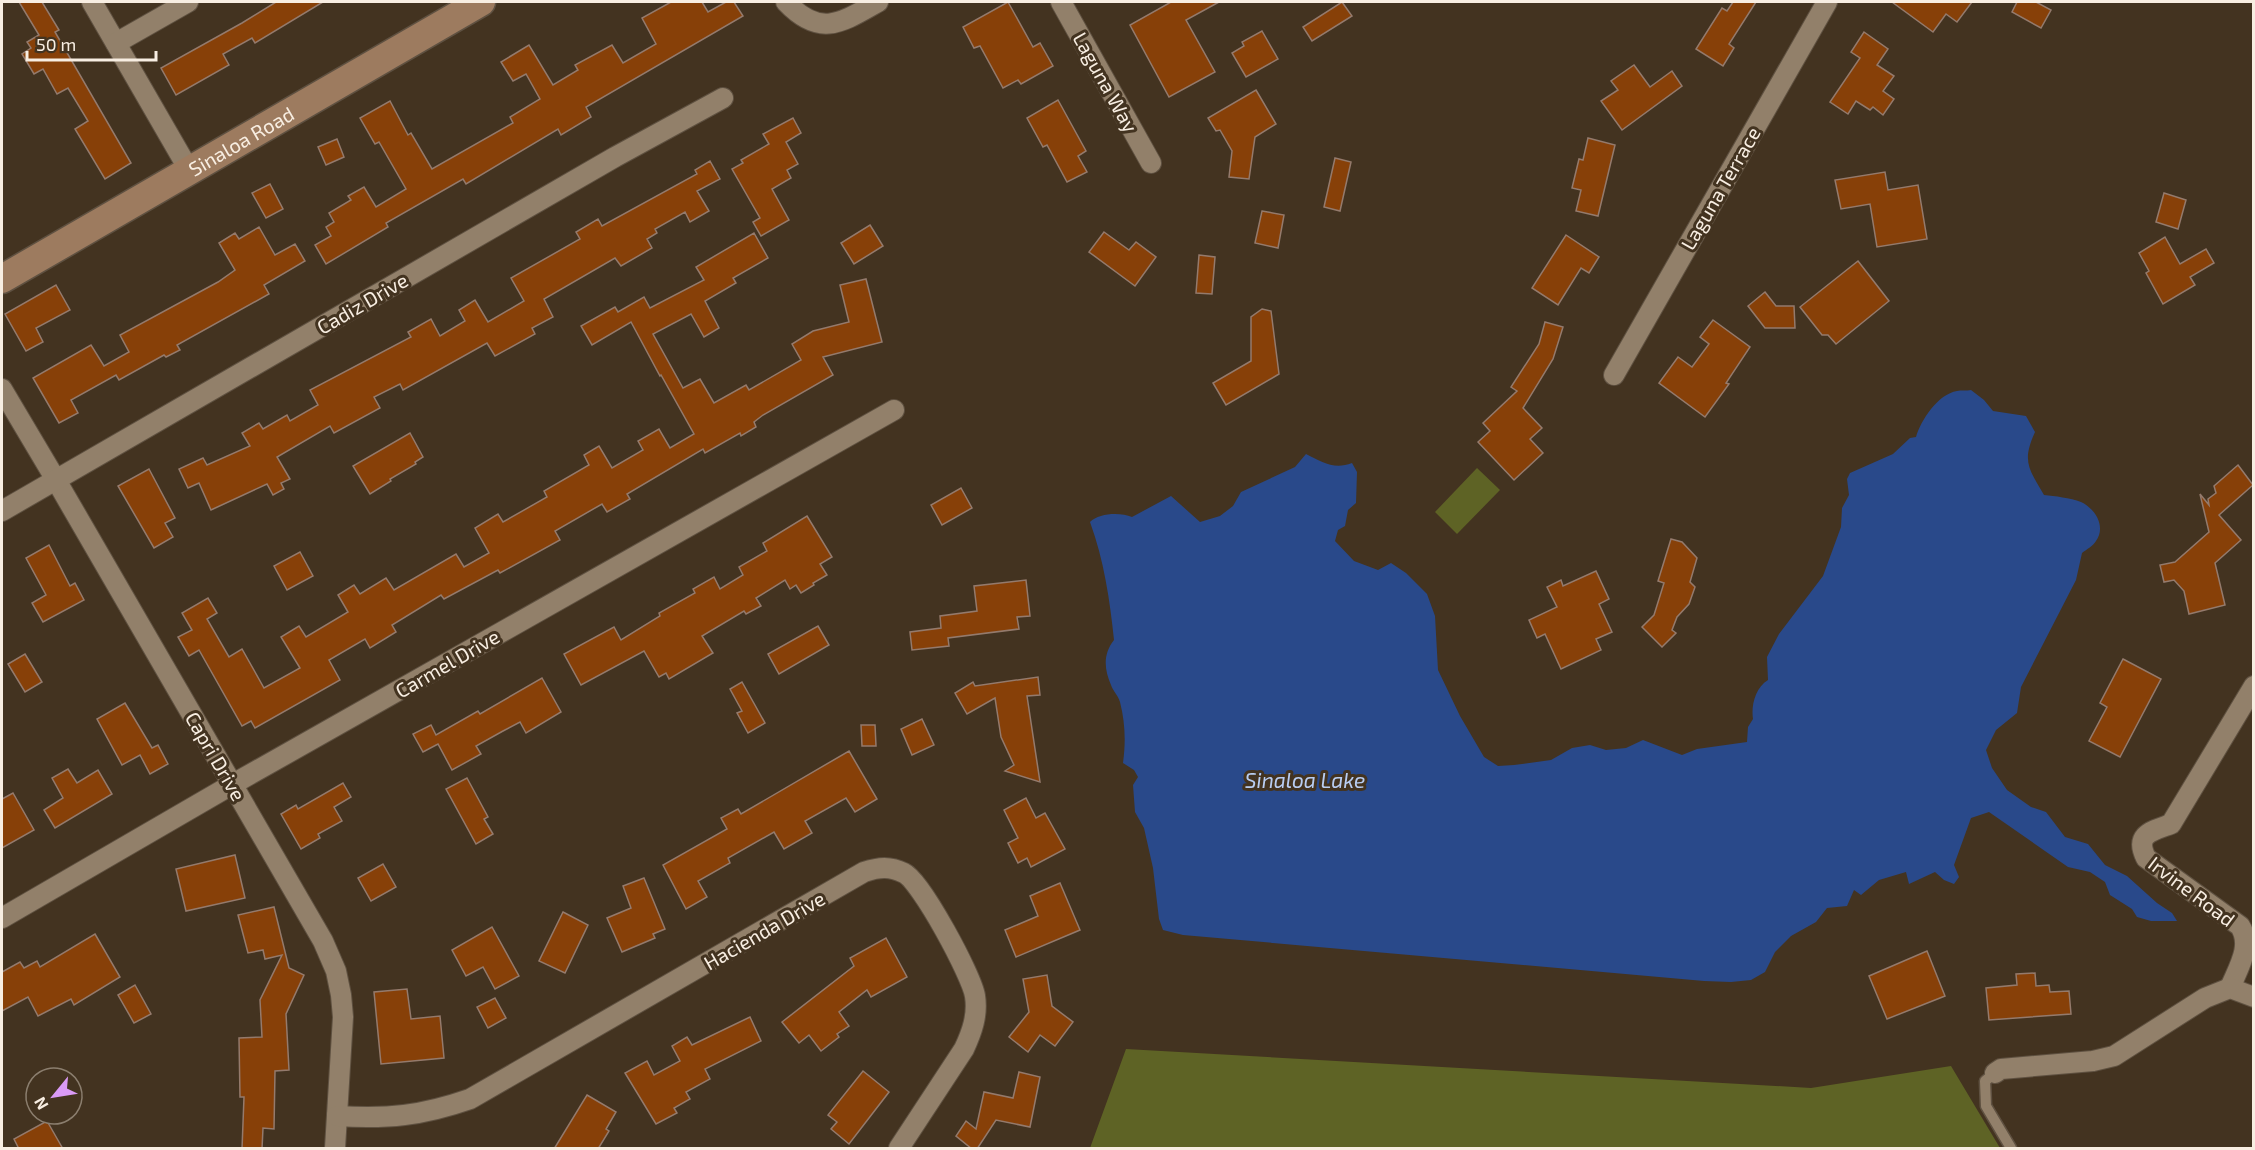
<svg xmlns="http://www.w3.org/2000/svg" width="2255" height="1150" viewBox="0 0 2255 1150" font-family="'Exo 2',sans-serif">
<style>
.green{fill:#5e6325}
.water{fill:#29498a}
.building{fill:#874008;stroke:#947a6c;stroke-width:1.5}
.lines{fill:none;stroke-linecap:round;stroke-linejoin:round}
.lane-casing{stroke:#5f5141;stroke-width:13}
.street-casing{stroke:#5f5141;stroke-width:22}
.secondary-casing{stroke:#5f5141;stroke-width:31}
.lane{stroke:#92806a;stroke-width:10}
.street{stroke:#92806a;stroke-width:20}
.secondary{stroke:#9d7b5f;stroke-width:28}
.labels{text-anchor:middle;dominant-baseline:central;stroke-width:6;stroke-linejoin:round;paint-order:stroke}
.street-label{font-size:20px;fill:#f8eee2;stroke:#433320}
.water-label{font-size:21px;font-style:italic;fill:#b8cdf2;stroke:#433320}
</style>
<rect width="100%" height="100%" fill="#433320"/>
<g class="green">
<polygon points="1477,468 1500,490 1457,534 1435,512"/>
<polygon points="1126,1049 1811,1088 1951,1066 2000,1148 1090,1148"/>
</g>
<path class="water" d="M1971,390L1984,400L1993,411L2026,416L2035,432C2022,461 2028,468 2044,495C2055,496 2070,498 2081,502C2096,509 2106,527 2096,541C2093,546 2087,549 2082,553L2076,580L2021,687L2017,713L1996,730L1986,750L1992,768L2007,790L2031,807L2046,812L2065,837L2088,844L2105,865L2127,876L2157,903L2172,913L2177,921H2151L2137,917L2132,909L2110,895L2105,882L2090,872L2068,867L1989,812L1971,818L1954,865L1959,877L1954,884L1944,880L1935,872L1909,884L1906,872L1879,880L1861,895L1854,890L1847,906L1827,908L1816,922L1791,936L1775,952L1765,972L1751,980L1731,982L1704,981L1183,935L1163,930L1159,919L1153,868L1144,828L1135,812L1133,785L1138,777L1134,770L1123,763C1126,741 1125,722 1120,702C1118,695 1113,691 1111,685C1104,669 1103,654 1114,640C1110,601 1104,560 1090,522C1099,513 1120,512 1132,517L1171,496L1200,522L1220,516L1233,506L1241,492L1295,467L1306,454C1322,462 1334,470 1352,463L1357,472L1356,503L1348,510L1345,526L1338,530L1335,541L1354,561L1378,570L1391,563L1406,573L1427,594L1435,616L1438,670L1460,716L1484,757L1498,766L1514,765L1551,760L1572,748L1590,745L1606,750L1626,748L1643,740L1682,755L1697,749L1747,742L1748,727L1753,719C1751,706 1755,688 1768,680L1767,657L1779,634L1823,576L1841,527L1842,508L1849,495L1847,479L1850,473L1893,454L1910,438L1916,437C1921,420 1938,394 1957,391C1961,390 1967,391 1971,390Z"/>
<g class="building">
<polygon points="19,2 42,2 59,30 55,32 131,163 105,179 75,129 88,121 68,88 57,94 43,69 34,74 22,54 31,48 27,42 39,35"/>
<polygon points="276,2 323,2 255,43 252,38 223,54 229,65 176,95 161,68 242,23"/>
<polygon points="671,2 702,2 708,12 726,2 734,2 743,16 586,107 591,117 561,135 558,129 466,184 463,179 386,223 388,227 326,264 315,245 331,236 326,227 334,222 329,213 351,200 348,196 364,187 376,207 406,189 379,142 375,144 360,118 390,101 408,135 411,133 432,169 513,123 510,117 540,99 526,74 513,81 501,62 529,45 553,85 578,70 575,65 612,45 623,63 656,44 642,18"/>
<polygon points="1008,2 1033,47 1040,43 1053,66 1021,84 1018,80 1003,88 980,46 974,48 963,27"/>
<polygon points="1171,2 1219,2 1186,20 1215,72 1169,97 1130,25"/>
<polygon points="1342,2 1352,16 1312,41 1303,27"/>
<polygon points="1733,2 1756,2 1729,44 1734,48 1723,66 1696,49 1722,8 1727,11"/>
<polygon points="1892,2 1972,2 1957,22 1946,14 1933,32"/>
<polygon points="2017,2 2036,2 2051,10 2041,28 2012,12"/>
<polygon points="1262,31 1278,59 1246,77 1232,53 1244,46 1242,42"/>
<polygon points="1864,32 1888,49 1877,65 1894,76 1883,91 1894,99 1883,115 1873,107 1870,110 1856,101 1848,114 1830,102 1860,58 1851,52"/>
<polygon points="1634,65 1650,87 1672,71 1682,86 1622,130 1601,101 1618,90 1611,81"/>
<polygon points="1256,90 1276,124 1255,137 1249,179 1229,177 1232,151 1220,130 1216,131 1208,118"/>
<polygon points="1058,100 1086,151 1078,156 1087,172 1067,182 1047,145 1043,147 1027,118"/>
<polygon points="793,118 801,133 786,142 798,164 787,170 791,178 772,189 789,220 761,236 753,222 760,218 732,169 743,163 741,160 769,144 763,134"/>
<polygon points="1588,138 1615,145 1598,216 1576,211 1581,190 1572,188 1579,159 1583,160"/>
<polygon points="337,139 344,157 326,165 318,147"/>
<polygon points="1335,158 1351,162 1340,211 1324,207"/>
<polygon points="710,161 720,179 697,191 709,211 690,222 685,212 655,229 657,233 647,239 652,248 621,266 615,258 544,299 553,317 532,328 535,334 495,356 487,343 403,390 400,384 374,397 380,408 334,433 330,426 277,457 290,479 281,483 284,489 273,495 267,484 211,510 199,483 188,488 179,469 203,458 207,465 250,446 242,433 259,423 263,429 287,415 290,421 318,405 310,390 411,337 408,332 431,319 440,336 465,321 459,310 475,300 488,322 524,301 511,278 580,239 576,232 598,219 602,226 697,174 695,170"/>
<polygon points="1885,172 1888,190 1918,185 1927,239 1877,247 1870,204 1841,209 1835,180"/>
<polygon points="270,184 283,209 266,218 252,193"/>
<polygon points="2164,193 2186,200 2178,229 2156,222"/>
<polygon points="1262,211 1284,215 1278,248 1255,243"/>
<polygon points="870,225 883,246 854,264 841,243"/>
<polygon points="259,227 275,255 295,244 305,261 264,285 269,294 177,345 180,350 166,357 164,355 119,380 116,375 71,400 78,413 59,423 33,378 91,345 104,366 129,352 120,335 218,282 235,270 219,243 235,233 239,239"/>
<polygon points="1104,232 1129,250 1136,242 1156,257 1135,286 1089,252"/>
<polygon points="754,233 768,258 733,278 736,283 705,301 719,328 704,337 691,314 653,334 683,388 700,379 714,403 746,385 749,390 801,360 792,344 813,331 849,322 840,285 866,279 882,342 823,357 833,375 763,415 754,422 756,427 741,436 740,433 705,453 703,449 627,494 630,499 607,512 602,504 555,531 560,540 500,573 498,570 444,599 441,595 392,625 396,632 370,648 365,639 329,660 340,680 255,728 251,721 242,726 199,650 189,656 178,637 192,630 182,613 208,598 217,613 207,619 229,657 242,649 264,688 300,668 281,637 299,626 306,637 348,612 338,595 354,585 360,594 386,578 394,590 456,554 464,567 489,553 475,528 498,514 503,522 547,497 544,491 589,465 584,455 599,446 612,468 643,450 638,441 659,429 670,448 694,434 661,375 660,376 631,322 592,345 581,326 615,307 618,312 644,297 650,308 704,280 696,267"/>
<polygon points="1566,235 1599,257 1589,273 1581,268 1558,305 1532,288"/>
<polygon points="2165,237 2180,264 2206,249 2214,263 2190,277 2195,285 2163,304 2146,273 2149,271 2139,253"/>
<polygon points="1199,255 1215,257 1212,294 1196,293"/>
<polygon points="1858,261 1889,301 1836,344 1828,335 1822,335 1800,307"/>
<polygon points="56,285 70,310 36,328 43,342 26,351 5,314"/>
<polygon points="1765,292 1776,306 1794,306 1795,328 1765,328 1748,306"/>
<polygon points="1262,309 1271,311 1279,374 1226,405 1213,383 1251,361 1251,317"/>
<polygon points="1713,320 1750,347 1726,383 1729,384 1705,417 1659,383 1678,357 1692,367 1709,344 1700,337"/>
<polygon points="1545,322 1563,327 1553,359 1523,408 1542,428 1530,439 1543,453 1514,480 1478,442 1490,431 1483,423 1517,391 1511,387 1539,344"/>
<polygon points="410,433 423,457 415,462 416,464 390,479 391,481 370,494 353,466"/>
<polygon points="2238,465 2253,485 2219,515 2241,540 2215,563 2225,605 2189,614 2184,591 2174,580 2164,582 2160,565 2175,562 2209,532 2200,494 2209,505 2208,499 2216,493 2214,486"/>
<polygon points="149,469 175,518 165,523 173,537 154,548 118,486"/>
<polygon points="961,488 972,508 942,525 931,505"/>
<polygon points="807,516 832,557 820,564 827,575 813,583 814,585 801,593 796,585 790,589 785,580 756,598 761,606 746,614 744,611 702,636 713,653 669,679 666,673 659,677 644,651 581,685 564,654 614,627 621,640 660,616 659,613 695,593 693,589 714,577 720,589 743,575 739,567 767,551 763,543"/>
<polygon points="1671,539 1682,542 1697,558 1690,582 1695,587 1689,604 1677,617 1672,630 1676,633 1662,647 1642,627 1654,615 1664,583 1658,581"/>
<polygon points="49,545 70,586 75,583 84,600 43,622 32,603 46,595 26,558"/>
<polygon points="300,552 313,576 287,590 274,566"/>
<polygon points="1596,571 1609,599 1599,604 1612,632 1596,639 1601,650 1561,669 1545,634 1537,638 1529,620 1557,607 1547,587 1561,580 1563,586"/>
<polygon points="1026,580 1030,616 1017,617 1019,629 948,638 949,646 912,650 910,632 941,628 940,616 977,611 974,586"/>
<polygon points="818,626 829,645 779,674 768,654"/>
<polygon points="25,654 42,682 25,692 8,664"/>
<polygon points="2123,659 2161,679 2120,757 2089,741 2107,707 2100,703"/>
<polygon points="1038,677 1040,695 1027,696 1040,782 1005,771 1014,765 1001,737 995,698 967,714 955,693 973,682 975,686"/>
<polygon points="542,678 561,712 526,733 520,722 503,731 476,746 481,754 452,770 438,744 423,752 413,734 431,725 436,735 478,711 480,714"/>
<polygon points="742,682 765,723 748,733 737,713 742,711 730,689"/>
<polygon points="125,703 152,748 158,745 168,764 150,774 140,755 122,765 97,719"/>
<polygon points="922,719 934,745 912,755 901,729"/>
<polygon points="861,725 875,725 876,746 862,746"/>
<polygon points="849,751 877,799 855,812 846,798 805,821 812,833 784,849 774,832 728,858 730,863 698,881 707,897 686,909 663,865 727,829 721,818 738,809 741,814"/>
<polygon points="68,769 77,783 98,770 112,794 55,828 44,810 63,798 52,778"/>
<polygon points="467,778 488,817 484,819 493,834 476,844 446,789"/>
<polygon points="343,783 351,797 334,807 342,821 318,834 320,838 301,849 281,814 296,805 298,809"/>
<polygon points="13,793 34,830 2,848 2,799"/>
<polygon points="1026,798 1036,818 1045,813 1065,849 1031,867 1027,858 1018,863 1008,843 1018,838 1004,810"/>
<polygon points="235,855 245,898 186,911 176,869"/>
<polygon points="383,864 396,887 371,901 358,878"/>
<polygon points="644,878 665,929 653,934 655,938 622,952 607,918 631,908 623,886"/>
<polygon points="1060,883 1080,930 1016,957 1005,930 1038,916 1030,896"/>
<polygon points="274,907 289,968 304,975 286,1014 289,1070 275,1071 274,1129 263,1128 262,1149 242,1149 244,1097 240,1097 239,1038 262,1037 260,1000 282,955 265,959 263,950 248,953 238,915"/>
<polygon points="563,912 588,925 565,973 539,961"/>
<polygon points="492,927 519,976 495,989 483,967 466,976 452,950"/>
<polygon points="95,934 120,977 74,1005 71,999 38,1016 28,997 2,1011 2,972 20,962 24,968 37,961 40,967"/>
<polygon points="886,938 907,977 871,997 867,990 839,1012 849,1026 837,1034 839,1037 821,1051 809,1035 799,1043 782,1022 854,966 850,958"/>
<polygon points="1927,951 1945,996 1887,1019 1869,976"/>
<polygon points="2035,973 2036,986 2049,985 2050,992 2069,991 2071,1014 1989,1020 1986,988 2017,985 2016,974"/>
<polygon points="1047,975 1052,1006 1073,1022 1055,1046 1040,1035 1028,1052 1009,1037 1029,1012 1023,979"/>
<polygon points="135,985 151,1014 134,1023 118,995"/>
<polygon points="407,989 411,1019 440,1016 444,1058 381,1064 374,992"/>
<polygon points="495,998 506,1018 488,1028 477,1007"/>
<polygon points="750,1017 761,1041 705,1069 710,1079 686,1092 690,1099 674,1108 677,1113 656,1124 625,1073 647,1061 654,1075 680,1061 672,1046 687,1037 692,1045"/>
<polygon points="863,1071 889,1092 849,1144 831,1129 837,1122 828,1115"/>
<polygon points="1019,1072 1040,1077 1030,1127 996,1120 977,1149 972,1149 956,1136 966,1121 976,1129 984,1092 1013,1098"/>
<polygon points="587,1095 616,1112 606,1129 609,1131 598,1149 554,1149"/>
<polygon points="47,1121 63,1149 19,1149 14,1139"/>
</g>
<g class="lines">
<defs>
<polyline id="lane" points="1995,1073 1985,1081 1986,1106 2011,1148"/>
<g id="street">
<polyline points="92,2 189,170"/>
<path d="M786,2C820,38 841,23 878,2"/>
<polyline points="1061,2 1151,163"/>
<polyline points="116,43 188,2"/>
<polyline points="1614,375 1827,2"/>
<polyline points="2,389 56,480 323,941 336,971 341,995 343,1017 335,1148"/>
<polyline points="2,511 615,157 723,98"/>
<polyline points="2,918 233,784 894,410"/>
<path d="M2230,988C2238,968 2253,946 2240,926L2146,858C2134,834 2152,831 2171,824L2254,686"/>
<polyline points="1995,1073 2001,1069 2093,1061 2114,1056 2205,998 2230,988 2254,997"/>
<path d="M337,1116C388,1119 421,1116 470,1099L864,872C879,867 890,866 904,873C921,881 972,976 975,996C978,1015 972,1032 964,1049L899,1148"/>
</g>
<g id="secondary">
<path id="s1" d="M2,279L481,2"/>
</g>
</defs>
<use href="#lane" class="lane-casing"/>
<use href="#street" class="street-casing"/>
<use href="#secondary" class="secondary-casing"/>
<use href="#lane" class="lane"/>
<use href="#street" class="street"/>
<use href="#secondary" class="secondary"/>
</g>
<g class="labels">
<g class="street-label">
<text transform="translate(1106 82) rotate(61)">Laguna Way</text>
<text stroke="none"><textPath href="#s1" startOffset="276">Sinaloa Road</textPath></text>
<text transform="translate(1720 188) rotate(-60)">Laguna Terrace</text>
<text transform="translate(362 303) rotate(-30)">Cadiz Drive</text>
<text transform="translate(447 663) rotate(-30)">Carmel Drive</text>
<text transform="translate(216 756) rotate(60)">Capri Drive</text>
<text transform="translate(2192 891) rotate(37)">Irvine Road</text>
<text transform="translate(764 930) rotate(-30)">Hacienda Drive</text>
</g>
<g class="water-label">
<text x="1305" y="779">Sinaloa Lake</text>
</g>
</g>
<rect width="2255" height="1150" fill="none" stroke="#f8eee2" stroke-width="6"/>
<g transform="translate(54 1096) rotate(240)"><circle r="28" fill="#433320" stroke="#8b7e6e" stroke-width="1.5"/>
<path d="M0-4.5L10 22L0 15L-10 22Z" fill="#da9af6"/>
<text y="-9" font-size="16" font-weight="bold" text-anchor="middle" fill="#f8eee2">N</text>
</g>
<path d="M27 51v9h129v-9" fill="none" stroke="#f8eee2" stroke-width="3"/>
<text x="36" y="51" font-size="18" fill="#f8eee2" stroke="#433320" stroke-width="4.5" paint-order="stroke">50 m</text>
</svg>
